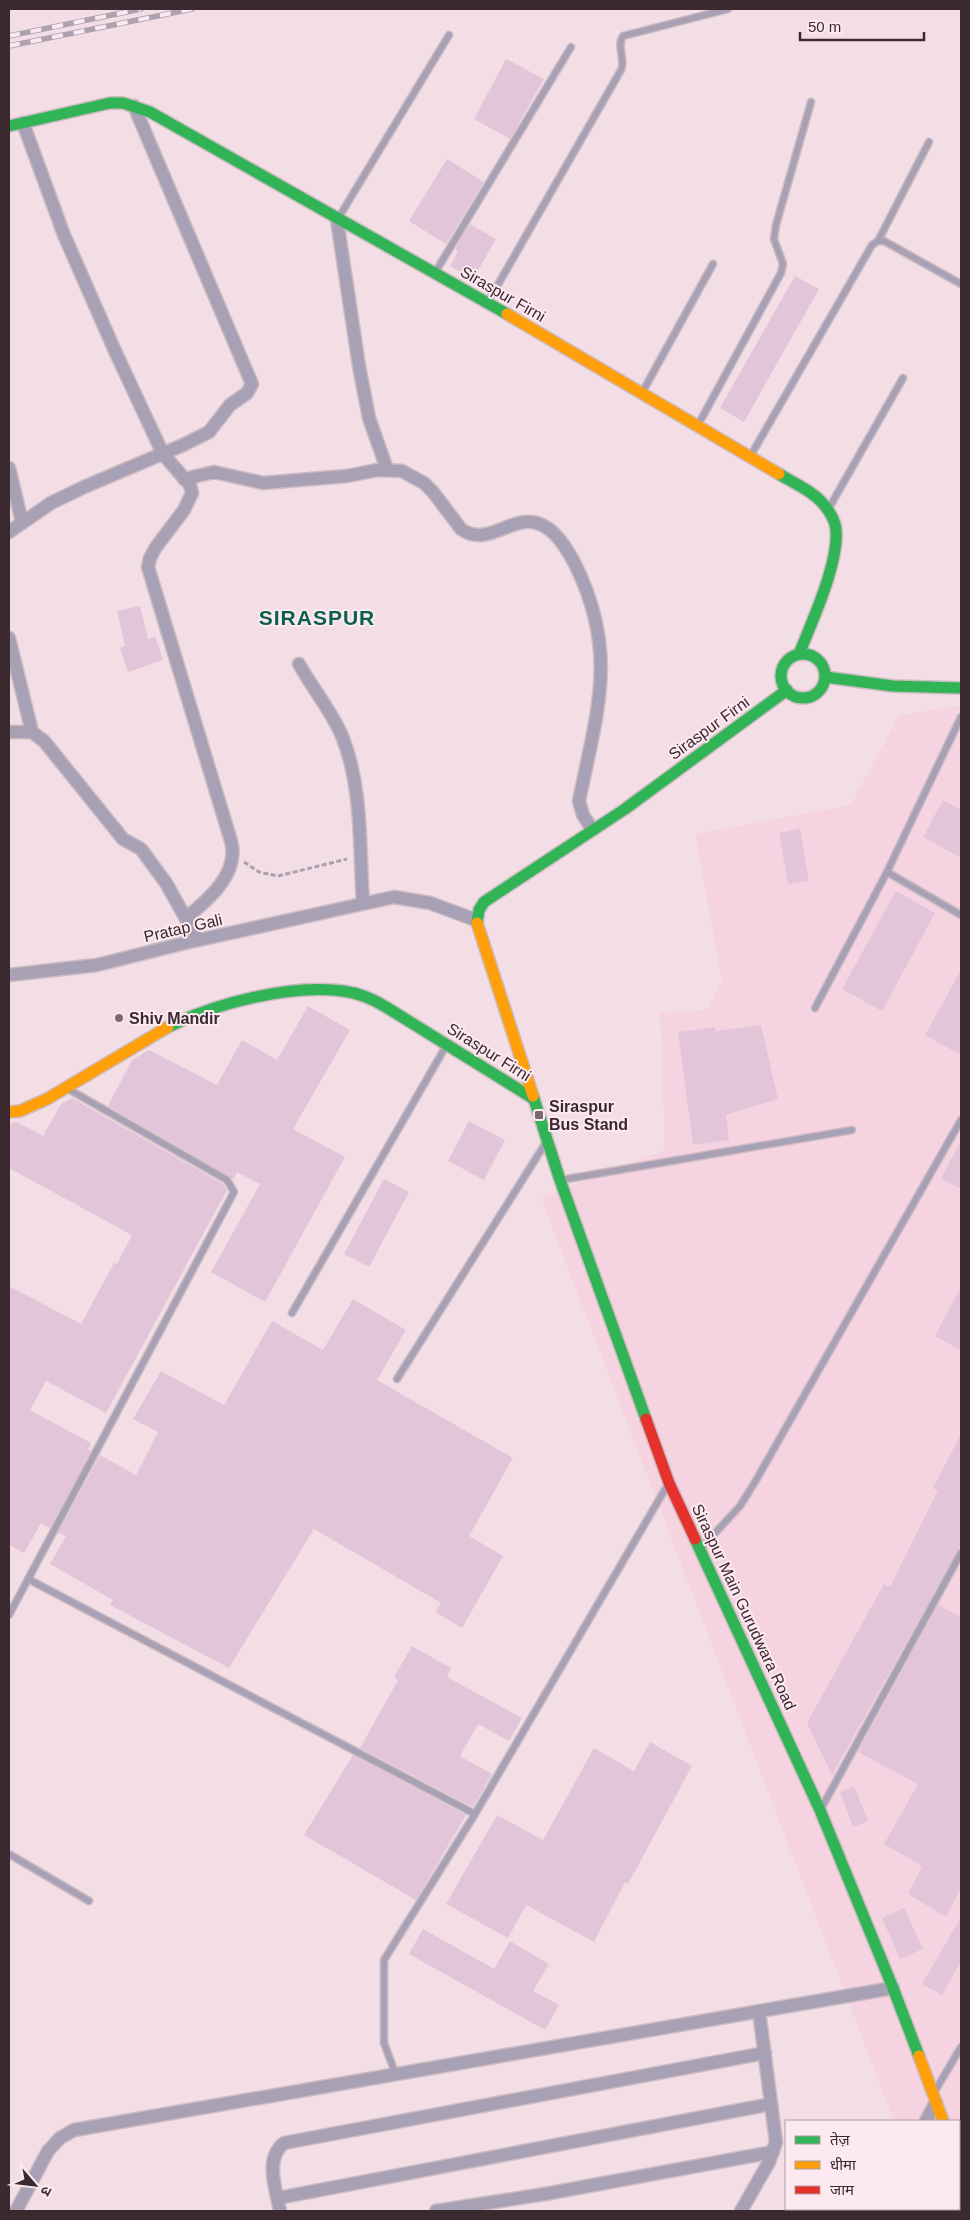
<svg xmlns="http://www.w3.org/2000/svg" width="970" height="2220" viewBox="0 0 970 2220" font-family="Arial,'Noto Sans Devanagari',sans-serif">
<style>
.built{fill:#f6d3e0}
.building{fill:#e3c5d9}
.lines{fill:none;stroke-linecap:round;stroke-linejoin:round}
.lane-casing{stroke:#cdbbc2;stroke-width:9}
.street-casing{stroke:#cdbbc2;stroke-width:15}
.fast-casing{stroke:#cdbbc2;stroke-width:14}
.slow-casing{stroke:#cdbbc2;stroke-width:14}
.jam-casing{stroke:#cdbbc2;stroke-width:14}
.path{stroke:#aaa1af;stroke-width:3;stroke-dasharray:5 2.5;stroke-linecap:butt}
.lane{stroke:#a8a1b6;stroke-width:6}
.street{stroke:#a8a1b6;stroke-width:12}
.fast{stroke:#30b455;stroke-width:11}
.slow{stroke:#ff9f0a;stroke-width:11}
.jam{stroke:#e5322d;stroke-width:11}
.rail-casing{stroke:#ada2af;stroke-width:5.5}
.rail{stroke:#fde9f0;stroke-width:4;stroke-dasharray:11;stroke-linecap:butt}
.poi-dot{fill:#7c6870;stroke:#fde9f0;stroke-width:2}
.labels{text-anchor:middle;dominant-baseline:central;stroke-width:4;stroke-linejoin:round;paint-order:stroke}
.street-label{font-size:16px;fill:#3b2930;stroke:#fde9f0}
.poi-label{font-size:16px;font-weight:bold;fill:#3b2930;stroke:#fde9f0;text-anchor:start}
.district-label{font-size:21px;font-weight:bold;letter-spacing:1px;fill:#0b5f4d;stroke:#fde9f0}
</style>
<rect width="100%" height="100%" fill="#f4dee6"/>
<polygon class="built" points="961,706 961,2211 929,2211 928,2209 959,2209 959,2121 894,2121 541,1198 665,1150 660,1013 707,1010 722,981 695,834 851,805 899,715"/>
<g class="building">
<polygon points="506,59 544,79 510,139 474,119"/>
<polygon points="447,159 484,182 446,244 409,221"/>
<polygon points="470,224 496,239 473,279 450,266 458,252 455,249"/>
<polygon points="795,276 819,289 744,422 720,408"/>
<polygon points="140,606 148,639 155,636 163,660 128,672 120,648 125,646 117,611"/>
<polygon points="943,800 961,810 961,858 923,837"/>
<polygon points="800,829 809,881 788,884 779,833"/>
<polygon points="896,891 935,913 882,1011 842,989"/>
<polygon points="961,970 961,1055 925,1035"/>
<polygon points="308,1006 350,1030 293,1129 345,1157 265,1302 211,1272 260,1184 237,1172 233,1180 229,1176 108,1106 132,1060 149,1050 217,1085 242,1040 277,1060"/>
<polygon points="761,1025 778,1099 726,1115 729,1140 693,1145 678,1032 715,1027 715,1031"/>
<polygon points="72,1098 223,1184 227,1190 106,1413 46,1381 30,1410 91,1443 88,1449 91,1451 50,1528 41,1523 24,1553 9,1545 9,1286 81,1324 114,1263 117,1264 132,1235 9,1168 9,1128 12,1123 17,1122 43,1136 61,1104"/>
<polygon points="469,1121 505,1140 484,1180 448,1161"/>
<polygon points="961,1141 961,1189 941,1178"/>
<polygon points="384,1179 409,1192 369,1267 344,1254"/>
<polygon points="961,1287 961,1350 935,1336"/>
<polygon points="353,1299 406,1330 377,1380 513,1458 469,1536 503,1556 462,1628 435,1612 441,1603 314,1529 229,1668 110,1605 113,1600 50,1564 66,1536 58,1533 100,1455 136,1475 158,1432 133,1419 161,1371 224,1405 272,1321 323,1350"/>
<polygon points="961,1434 961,1544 832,1775 807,1723 884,1584 890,1587 938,1490 933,1488"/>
<polygon points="938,1605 961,1617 961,1888 946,1917 908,1894 922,1866 884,1844 918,1784 858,1752"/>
<polygon points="412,1646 451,1668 447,1677 522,1718 509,1741 478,1724 460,1756 492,1774 473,1807 360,1748 398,1680 394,1677"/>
<polygon points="650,1742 692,1766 628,1884 625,1882 594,1942 526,1905 508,1938 446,1904 497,1815 543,1840 594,1748 634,1771"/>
<polygon points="353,1755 466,1815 416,1900 304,1835"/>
<polygon points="854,1786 868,1821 853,1827 840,1792"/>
<polygon points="904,1908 923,1949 900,1959 882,1918"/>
<polygon points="961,1917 961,1961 942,1995 922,1984"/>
<polygon points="423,1929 494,1969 510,1941 549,1964 533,1991 559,2005 545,2030 409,1954"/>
</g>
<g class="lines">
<defs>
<g id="lane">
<polyline points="339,217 449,35"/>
<polyline points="878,241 929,142"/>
<polyline points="436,271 571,47"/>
<path d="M488,302L621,70C626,59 616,46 623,36L728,9"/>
<polyline points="643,391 713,264"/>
<polyline points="698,425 781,273 783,264 774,239 776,225 811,102"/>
<polyline points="751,455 872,245 878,241 884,241 961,284"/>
<polyline points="829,508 903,378"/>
<polyline points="887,872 961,915"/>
<polyline points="815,1008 887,872 961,717"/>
<polyline points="561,1180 852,1130"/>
<polyline points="292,1313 446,1046"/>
<polyline points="397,1379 545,1144"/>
<polyline points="702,1547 740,1506 755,1482 961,1120"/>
<polyline points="28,1579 475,1814"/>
<polyline points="9,1615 234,1192 227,1180 70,1090"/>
<polyline points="822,1807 961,1553"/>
<polyline points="9,1854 89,1901"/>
<polyline points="396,2075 384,2043 384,1960 475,1814 667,1486"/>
<polyline points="935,2091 961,2047"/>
</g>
<g id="street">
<path d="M23,123L64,235L115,351L163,454L190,485L192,493L184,510L156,547L150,558L148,567L231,841C240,873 208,900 186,918"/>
<polyline points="337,220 359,366 369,418 387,469"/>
<polyline points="9,468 22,522"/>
<path d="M184,479L214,472L263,483L347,476L377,470L402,471L424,483L433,492L461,529C487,548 512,515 537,523C555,528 567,549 575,564C619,653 597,711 579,801L583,815L592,829"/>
<polyline points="9,532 51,503 84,487 183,445 209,432 230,405 247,393 252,384 134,106"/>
<polyline points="9,638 32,732"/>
<path d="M299,664C312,688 331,710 342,736C363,788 359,847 363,903"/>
<polyline points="9,732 32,732 44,741 123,839 141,849 166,883 198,940"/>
<polyline points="9,975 97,965 185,943 394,897 430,903 476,920"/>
<polyline points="926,2121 936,2102"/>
<polyline points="278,2198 771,2104"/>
<polyline points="16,2211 48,2151 60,2138 74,2130 893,1988"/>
<path d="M280,2211C276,2189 264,2159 284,2143L765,2053"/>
<polyline points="436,2211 545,2194 773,2152"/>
<polyline points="741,2211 769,2162 776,2142 759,2011"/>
<polyline points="875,2211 876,2209"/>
</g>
<g id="fast">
<polyline points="9,126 110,103 123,103 150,112 507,314"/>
<path d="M779,474C790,481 804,487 815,496C823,502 832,514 835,524C843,555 811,624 799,654"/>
<circle cx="803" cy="676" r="22"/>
<polyline points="825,677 893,686 961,688"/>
<polyline points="477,923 479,910 484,902 625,809 787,690"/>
<path d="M168,1027C216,1003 290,984 343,991C359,993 373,999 386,1007L534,1099"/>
<polyline points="533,1096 560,1180 646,1419"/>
<polyline points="695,1539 820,1810 893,1988 919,2056"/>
</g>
<g id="slow">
<polyline points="507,314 779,474"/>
<polyline points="477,923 533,1096"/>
<polyline points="9,1112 20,1111 47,1099 168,1027"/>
<polyline points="919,2056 943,2121"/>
<polyline points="959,2165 961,2172"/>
</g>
<polyline id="jam" points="646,1419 669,1483 695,1539"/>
</defs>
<use href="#lane" class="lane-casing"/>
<use href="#street" class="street-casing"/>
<use href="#fast" class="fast-casing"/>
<use href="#slow" class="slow-casing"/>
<use href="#jam" class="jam-casing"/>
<polyline class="path" points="244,862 259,872 278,876 347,859"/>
<use href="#lane" class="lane"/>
<use href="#street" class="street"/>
<use href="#fast" class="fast"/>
<use href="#slow" class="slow"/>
<use href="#jam" class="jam"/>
<defs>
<g id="rail">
<polyline points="9,36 141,9"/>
<polyline points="9,46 192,9"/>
</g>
</defs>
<use href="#rail" class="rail-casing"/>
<use href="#rail" class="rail"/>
</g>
<g class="poi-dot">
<circle cx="119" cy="1018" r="5"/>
<rect x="534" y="1110" width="10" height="10" rx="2.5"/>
</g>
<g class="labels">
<g class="street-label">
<text transform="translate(503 294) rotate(30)">Siraspur Firni</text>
<text transform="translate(709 728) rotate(-36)">Siraspur Firni</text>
<text transform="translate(183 928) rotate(-13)">Pratap Gali</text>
<text transform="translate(489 1052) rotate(32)">Siraspur Firni</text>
<text transform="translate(744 1607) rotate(65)">Siraspur Main Gurudwara Road</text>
</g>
<g class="poi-label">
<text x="129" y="1018">Shiv Mandir</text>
<text x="549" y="1106">Siraspur<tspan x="549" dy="18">Bus Stand</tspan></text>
</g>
<g class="district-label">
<text x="317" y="617">SIRASPUR</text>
</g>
</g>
<rect width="970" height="2220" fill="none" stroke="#3b2930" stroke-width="20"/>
<rect x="785" y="2120" width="175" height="90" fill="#fde9f0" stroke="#af9ca3"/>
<rect x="795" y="2136" width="25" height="8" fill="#30b455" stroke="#af9ca3"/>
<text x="830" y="2145" font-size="15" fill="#3b2930">तेज़</text>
<rect x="795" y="2161" width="25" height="8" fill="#ff9f0a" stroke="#af9ca3"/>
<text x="830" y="2170" font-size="15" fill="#3b2930">धीमा</text>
<rect x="795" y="2186" width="25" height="8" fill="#e5322d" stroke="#af9ca3"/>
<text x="830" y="2195" font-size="15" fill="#3b2930">जाम</text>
<g transform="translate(35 2185) rotate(118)" stroke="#fde9f0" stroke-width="4" paint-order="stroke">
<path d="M0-4L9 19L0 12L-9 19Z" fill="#3b2930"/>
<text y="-8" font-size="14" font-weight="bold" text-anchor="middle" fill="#3b2930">उ</text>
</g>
<path d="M800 32v8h124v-8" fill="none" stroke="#3b2930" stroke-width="2.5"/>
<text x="808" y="32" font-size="15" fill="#3b2930" stroke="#fde9f0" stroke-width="4" paint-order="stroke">50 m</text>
</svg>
